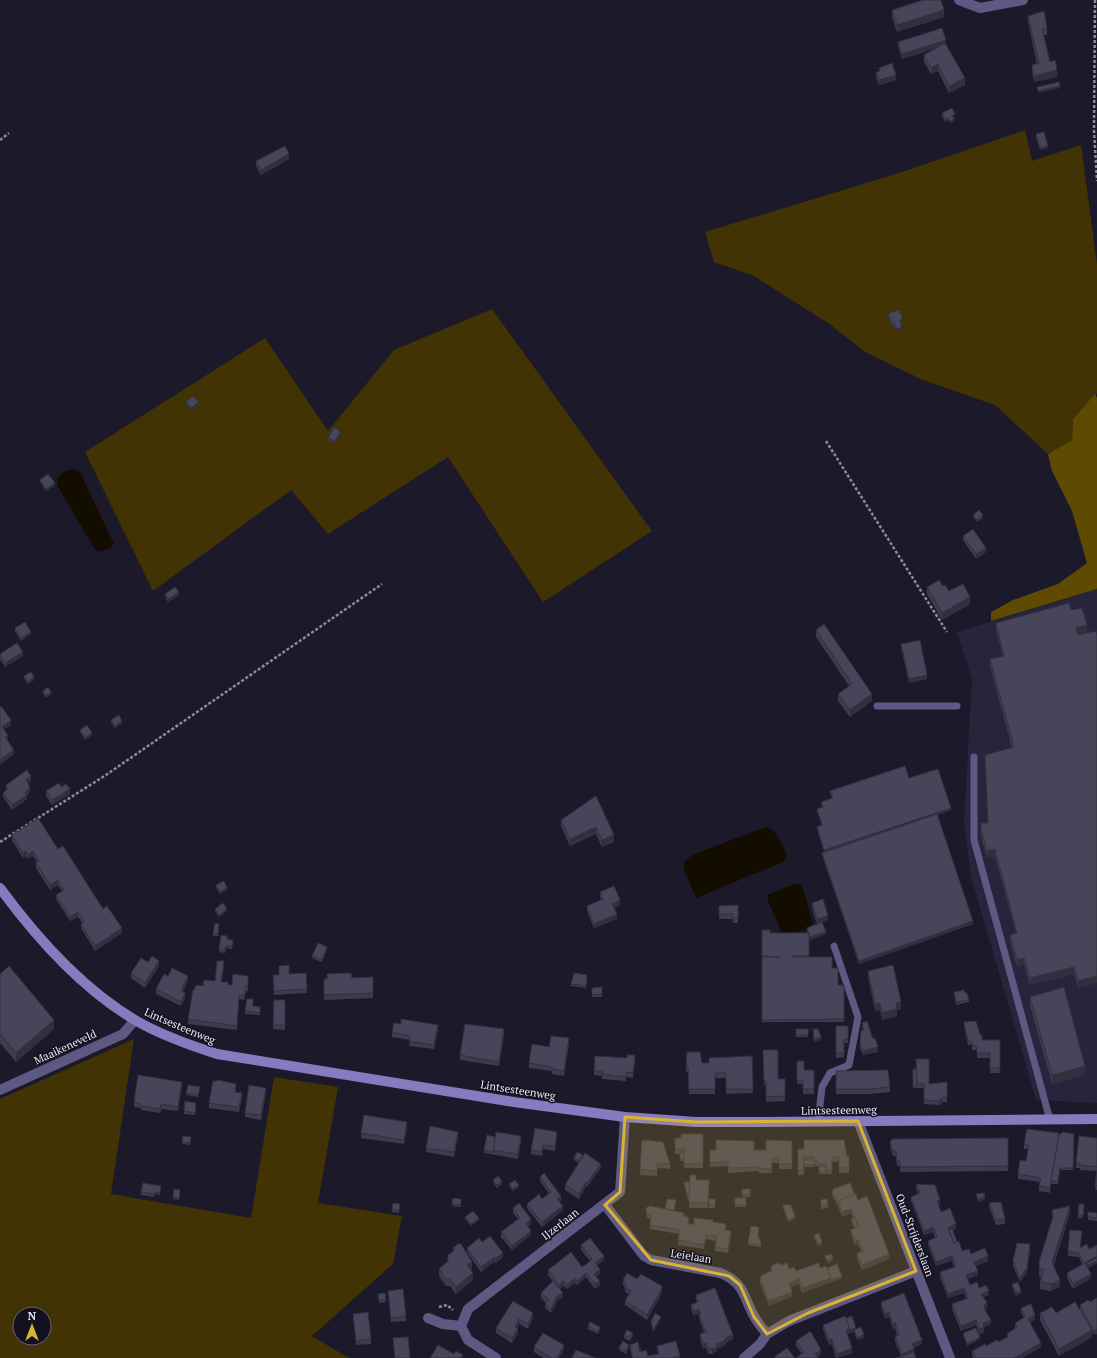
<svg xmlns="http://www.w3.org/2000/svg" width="1097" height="1358" viewBox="0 0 1097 1358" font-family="'PT Serif',serif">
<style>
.built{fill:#27243b}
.green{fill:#413303;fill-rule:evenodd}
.forest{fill:#5e4a00}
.water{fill:#130d00}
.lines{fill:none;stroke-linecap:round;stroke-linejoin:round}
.path{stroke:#8d8b9a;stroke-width:2.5;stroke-dasharray:3 2;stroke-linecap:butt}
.lane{stroke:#5e5983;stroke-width:7}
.street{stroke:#5e5983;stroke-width:10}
.secondary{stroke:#857bbe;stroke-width:10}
.wall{fill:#3d3b4d}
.shaded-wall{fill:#32303e}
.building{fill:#474559;stroke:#32303e}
.marked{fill:#d9b334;fill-opacity:0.2;stroke:#d9b334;stroke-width:3;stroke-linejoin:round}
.labels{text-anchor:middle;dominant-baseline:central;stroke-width:3;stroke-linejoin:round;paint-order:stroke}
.street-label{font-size:11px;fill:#eae9f5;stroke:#131021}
</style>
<rect width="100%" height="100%" fill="#1c192b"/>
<polygon class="built" points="1097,589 1097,1103 1036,1100 971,877 964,822 972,679 957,632"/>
<g class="green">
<polygon points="1025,130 1032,161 1081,145 1097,264 1097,393 1073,419 1072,440 1048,454 995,405 923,380 865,352 828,323 752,275 714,262 705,232 899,173"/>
<polygon points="492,309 652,531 543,602 448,457 328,534 291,490 153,591 85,452 265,338 328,431 394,350"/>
<path d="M134,1039L111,1194L251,1218L274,1077L338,1087L318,1203L402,1216L393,1264L312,1336L349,1358H0V1099ZM20,1314H44V1338H20Z"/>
</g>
<polygon class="forest" points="1095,394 1097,398 1097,589 991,621 991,612 1013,600 1058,584 1087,563 1072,511 1052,471 1048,454 1072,440 1073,419"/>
<g class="water">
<polygon points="73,469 80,472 114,544 110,548 98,552 94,548 57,485 57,479 64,471"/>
<path d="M766,827C778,831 783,845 787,856L783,862L696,898L684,870V862L692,855Z"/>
<path d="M795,884L802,885L803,888L813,924C808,932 793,933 783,932L781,931L768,901L767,895Z"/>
</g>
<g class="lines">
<g class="path">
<polyline points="1095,0 1094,131 1097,181"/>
<polyline points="0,140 9,133"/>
<polyline points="826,441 947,632"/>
<polyline points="0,842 106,775 382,584"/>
<polyline points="439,1307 447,1305 453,1310"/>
</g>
<g class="lane">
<polyline points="877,706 957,706"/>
<polyline points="974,757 974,840 1050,1120"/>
<polyline points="818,1122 822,1087 830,1073 849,1065 858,1017 834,946"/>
</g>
<g class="street">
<polyline points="959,0 980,8 1023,0"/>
<polyline points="0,1090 123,1034 135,1020"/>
<polyline points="858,1121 950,1358"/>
<path d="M605,1205L644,1256L651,1260L720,1273C744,1282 743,1296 754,1316C757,1322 762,1328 767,1334"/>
<polyline points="428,1318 443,1324 461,1326"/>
<polyline points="496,1358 468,1340 461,1326 468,1309 620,1192 625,1117"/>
<polyline points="744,1358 760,1344 767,1334 789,1321 916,1271"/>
</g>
<path class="secondary" d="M0,888C36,937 81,988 135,1020C160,1035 189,1045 217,1054L514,1102L625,1117L696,1122H758L1097,1119"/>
</g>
<g class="wall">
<polygon points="892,10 944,17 897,32 892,17"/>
<polygon points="1028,16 1047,28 1047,35 1044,35 1050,62 1057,77 1034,82 1032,72 1032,65 1037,64 1028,22"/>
<polygon points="898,42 946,44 965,85 949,93 938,71 931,74 924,62 924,55 937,48 902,59 898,46"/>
<polygon points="879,68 896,80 879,85 876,77 876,72 879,71"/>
<polygon points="942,113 955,117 953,118 954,121 950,123 948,120 945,122 942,116"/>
<polygon points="1036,134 1048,148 1040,150 1036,137"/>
<polygon points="289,159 261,175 256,166 256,161"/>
<polygon points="888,313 903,322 901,322 902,330 897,332 893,325 891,325 888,315"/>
<polygon points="186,401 199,405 191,410 186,404"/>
<polygon points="341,434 335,443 328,440 328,438"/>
<polygon points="40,480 55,485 46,491 40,482"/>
<polygon points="973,515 983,518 977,522 973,517"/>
<polygon points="963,536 986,552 976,559 963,540"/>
<polygon points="943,586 949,591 970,604 942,620 927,594 927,587"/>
<polygon points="165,594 179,595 168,602 165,597"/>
<polygon points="1071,610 1087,632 1078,635 1097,635 1097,983 1078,988 1074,974 1030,985 1024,965 1017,967 1010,942 1010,935 1016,933 995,856 987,858 981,836 981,823 988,823 985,755 1012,748 990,666 990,659 1003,656 996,630 996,623"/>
<polygon points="15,628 31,634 21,641 15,631"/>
<polygon points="816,630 872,701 850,717 838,701 838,694 849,686 816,637"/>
<polygon points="901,644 927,679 909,683 901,648"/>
<polygon points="0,654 23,656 5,667 0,659"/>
<polygon points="24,676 34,680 28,684 24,678"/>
<polygon points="43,691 51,694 46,698 43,693"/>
<polygon points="111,720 122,723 115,728 111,723"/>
<polygon points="80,730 92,735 85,740 80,732"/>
<polygon points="909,778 951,810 937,815 973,924 859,964 822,855 822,853 824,852 817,829 817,827 822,825 817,811 817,809 822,807 821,802 832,798 830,793 830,791"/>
<polygon points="31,781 28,783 30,792 27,795 27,799 12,810 3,797 3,793 6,791 6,785"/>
<polygon points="61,787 70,794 52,805 46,796 46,791"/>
<polygon points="596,796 614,842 602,847 596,834 570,846 561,826 561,820"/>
<polygon points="12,835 58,849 103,909 122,933 95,951 81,928 81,924 82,923 78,917 70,921 56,899 56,895 62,891 58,885 50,890 36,868 36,863 37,862 33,856 28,859 26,856 23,858 12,840"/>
<polygon points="216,885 227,890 220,894 216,887"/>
<polygon points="600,892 620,905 614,908 617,919 594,928 587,911 587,906 601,900 600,897"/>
<polygon points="812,903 828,920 822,922 826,934 810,940 809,935 809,957 832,968 838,985 844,985 844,1022 762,1022 762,956 770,933 808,933 807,928 817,924 812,908"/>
<polygon points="738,905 738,923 733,923 733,919 719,919 719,906"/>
<polygon points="215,909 227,911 219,917 215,911"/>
<polygon points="219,926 218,936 213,936 213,934"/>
<polygon points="227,939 233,942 232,949 226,948 225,953 219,952 219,950"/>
<polygon points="327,949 322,962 312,958 312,956"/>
<polygon points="148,962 159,966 145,988 131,978 131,973"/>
<polygon points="224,966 222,982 228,985 232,985 248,976 248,991 246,991 244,1000 239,999 237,1030 188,1024 188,1019 203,986 215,981"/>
<polygon points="868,971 901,1009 897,1010 897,1016 882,1020 880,1010 875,1011 868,977"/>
<polygon points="0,974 54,1029 16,1062 0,1043"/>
<polygon points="289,974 307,989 307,993 274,995 273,980 279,975"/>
<polygon points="168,976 188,980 183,992 185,998 181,1006 156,994 156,989"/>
<polygon points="373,977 373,998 324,1000 324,979"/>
<polygon points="587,977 586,988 571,986 571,984"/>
<polygon points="602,987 602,997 592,997 592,988"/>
<polygon points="954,992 969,1000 969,1002 956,1005"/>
<polygon points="1030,997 1085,1075 1052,1084 1030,1006"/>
<polygon points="274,1000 285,1000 285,1030 273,1029"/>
<polygon points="253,1006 260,1007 260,1015 245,1014 245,1011"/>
<polygon points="964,1022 980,1034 982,1040 1000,1040 1000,1073 990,1073 990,1058 977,1058 977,1050 972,1050 972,1045 968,1045 964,1026"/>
<polygon points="862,1023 873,1039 878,1052 863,1055 860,1048 860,1043 863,1030 862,1027"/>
<polygon points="401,1024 438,1029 434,1049 409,1046 410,1040 392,1037 392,1032"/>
<polygon points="836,1026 848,1026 848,1043 844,1043 844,1057 836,1058"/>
<rect x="796" y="1029" width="12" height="8"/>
<polygon points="504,1034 499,1066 460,1060 460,1055"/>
<polygon points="569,1043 564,1076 552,1074 552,1071 529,1068 529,1063 549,1047"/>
<polygon points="763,1050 778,1079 785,1079 785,1101 766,1102 766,1085 764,1085"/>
<polygon points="752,1056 753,1093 726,1094 726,1078 715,1078 715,1094 689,1094 688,1072 686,1072 686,1067 702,1063 709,1063"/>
<polygon points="635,1060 633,1078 626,1077 626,1081 602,1079 602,1076 594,1075 594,1071"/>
<polygon points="797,1061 804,1070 814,1070 814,1094 803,1094 803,1084 797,1084"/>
<polygon points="913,1069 929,1084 947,1082 947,1102 942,1102 942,1104 939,1105 924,1104 924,1088 913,1088"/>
<polygon points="836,1071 890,1087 890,1092 869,1094 836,1094"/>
<polygon points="182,1086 178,1111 161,1109 160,1113 141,1110 141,1108 134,1107 134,1102"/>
<polygon points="200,1089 198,1097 186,1095 186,1093"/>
<polygon points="236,1089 236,1092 242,1098 239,1112 209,1108 209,1103"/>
<polygon points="266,1092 261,1120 245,1117 245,1113"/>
<polygon points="196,1106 195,1115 184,1114 184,1111"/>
<polygon points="407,1127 404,1144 361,1138 361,1133"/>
<polygon points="703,1134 703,1168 684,1168 684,1154 684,1161 680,1161 680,1154 675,1154 675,1138 681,1138"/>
<polygon points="1074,1134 1073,1170 1060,1170 1058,1184 1051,1184 1050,1193 1039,1191 1039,1186 1040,1182 1018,1179 1018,1174 1026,1161 1028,1149 1024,1149 1024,1144 1059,1135"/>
<polygon points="458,1137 454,1157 426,1152 426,1148"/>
<polygon points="557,1137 555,1151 543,1149 542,1156 531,1154 531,1150"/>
<polygon points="1008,1138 1008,1171 900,1172 900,1166 897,1166 896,1156 893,1156 890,1147 890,1143"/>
<polygon points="1097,1138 1097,1190 1095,1190 1097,1171 1080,1170 1080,1168 1076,1168 1076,1163"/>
<polygon points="191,1140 190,1145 182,1144 182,1142"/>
<polygon points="642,1140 670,1164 670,1169 657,1168 657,1176 640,1175"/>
<polygon points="521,1141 518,1159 484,1153 484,1150"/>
<polygon points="792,1141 792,1169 779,1169 779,1163 772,1163 772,1173 759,1173 759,1171 728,1173 728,1166 710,1167 710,1150 766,1150"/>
<polygon points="798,1149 849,1156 849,1173 839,1173 839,1162 832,1162 832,1174 819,1174 819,1166 815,1166 814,1162 814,1167 804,1167 804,1175 798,1175"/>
<polygon points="583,1156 601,1168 587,1187 586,1186 579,1199 565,1190 565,1185 579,1163 574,1160 574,1158"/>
<polygon points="540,1177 561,1200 559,1202 563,1210 542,1227 527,1208 527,1204 542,1199 549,1194 540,1181"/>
<polygon points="493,1180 502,1184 497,1188 493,1182"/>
<polygon points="696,1180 709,1180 708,1208 689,1208 689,1200 688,1200 684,1182 690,1182"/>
<polygon points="509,1184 519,1187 513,1191 509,1186"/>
<polygon points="916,1184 940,1205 938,1206 941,1212 956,1229 952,1231 957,1242 962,1251 971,1254 988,1261 976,1266 978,1275 968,1279 970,1285 979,1288 989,1295 983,1297 987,1308 985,1309 991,1324 984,1327 984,1332 980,1334 976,1325 961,1331 952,1309 952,1304 966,1299 964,1293 948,1298 940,1277 940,1272 954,1267 952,1261 936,1266 928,1245 928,1241 935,1238 933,1232 924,1235 911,1201 911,1197 918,1194 916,1189"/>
<polygon points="161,1188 160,1195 155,1194 154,1197 141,1195 141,1192"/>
<polygon points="750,1189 750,1197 742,1197 742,1194"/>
<polygon points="833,1189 855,1195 889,1259 862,1270 857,1258 857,1253 861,1252 858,1244 855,1246 851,1234 851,1230 854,1228 851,1221 851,1219 853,1218 851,1213 842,1217 838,1206 832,1195"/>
<polygon points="180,1192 179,1200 173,1199 173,1197"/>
<polygon points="453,1198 461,1199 461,1207 452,1206"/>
<rect x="735" y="1198" width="11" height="9"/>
<rect x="709" y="1199" width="6" height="9"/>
<polygon points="827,1199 828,1208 821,1209 821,1200"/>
<polygon points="676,1202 674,1211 684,1215 689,1224 694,1224 713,1222 726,1228 726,1230 731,1236 728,1253 715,1251 716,1241 706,1239 704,1249 678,1245 679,1234 650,1229 651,1220 647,1218 646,1208 665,1209"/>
<polygon points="989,1203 1005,1219 1005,1224 996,1225 989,1207"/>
<polygon points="1079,1204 1084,1204 1083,1218 1078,1218"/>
<polygon points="783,1205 795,1219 788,1222 783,1208"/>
<polygon points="400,1206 399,1213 392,1212 392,1210"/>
<polygon points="513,1208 531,1223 528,1226 531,1235 512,1250 501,1237 501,1232 518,1219 513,1213"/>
<polygon points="1052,1210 1070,1213 1054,1265 1060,1287 1051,1291 1040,1289 1040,1282 1042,1277 1039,1276 1039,1262 1052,1219"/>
<polygon points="1088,1212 1097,1213 1097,1221 1088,1220"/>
<polygon points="465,1217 479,1220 471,1226 465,1219"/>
<polygon points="759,1230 758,1236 761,1244 761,1247 748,1245 748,1243"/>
<polygon points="814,1235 822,1245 818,1246 814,1237"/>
<polygon points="1082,1235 1080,1248 1089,1249 1097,1245 1097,1263 1088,1268 1087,1265 1086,1266 1091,1278 1073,1289 1067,1278 1067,1273 1082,1264 1079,1257 1068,1256 1068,1251"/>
<polygon points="482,1242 503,1257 496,1263 495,1261 481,1272 467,1252 467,1248"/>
<polygon points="581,1245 604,1260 597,1265 600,1274 596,1277 600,1285 595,1289 586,1277 577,1285 575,1283 567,1289 564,1286 560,1289 563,1297 557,1301 551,1313 545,1308 545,1304 546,1303 541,1298 541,1293 553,1282 548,1275 548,1270 582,1267 590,1261 581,1250"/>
<polygon points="453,1248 472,1269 470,1270 473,1280 456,1294 450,1286 446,1286 439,1276 439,1269 448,1261 453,1251"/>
<polygon points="1030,1249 1027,1273 1020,1282 1013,1266 1013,1261"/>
<polygon points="771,1266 789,1269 796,1271 820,1268 827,1268 842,1278 802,1293 799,1284 790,1287 792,1296 769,1306 760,1283 760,1278 771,1271"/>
<polygon points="623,1280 662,1293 647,1320 625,1305 625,1301 629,1294 625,1292 625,1288 623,1285"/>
<polygon points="1012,1284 1021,1293 1016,1296 1012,1287"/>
<polygon points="388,1291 406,1316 406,1321 391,1322"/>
<polygon points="385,1293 386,1302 379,1303 378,1294"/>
<polygon points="696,1295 733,1339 727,1342 724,1346 717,1349 717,1351 712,1354 709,1354 706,1348 703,1349 700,1339 700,1334 704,1332 699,1319 699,1313 694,1316 691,1309 691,1305 697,1303 696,1300"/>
<polygon points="1097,1298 1097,1334 1094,1335 1092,1331 1092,1337 1059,1356 1040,1320 1040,1313 1056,1313 1080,1309 1080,1305 1090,1302"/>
<polygon points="513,1301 533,1318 528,1329 519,1324 517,1328 518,1333 512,1343 496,1333 496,1328"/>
<polygon points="881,1302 922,1344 913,1348 901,1356 895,1341 895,1336 897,1335 895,1328 893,1329 889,1317 885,1318 881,1307"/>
<polygon points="1021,1308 1035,1319 1030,1323 1041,1347 1022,1358 973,1358 972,1356 972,1351 998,1342 1007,1338 1007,1334 1015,1329 1015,1323 1024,1318 1021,1313"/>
<polygon points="353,1314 371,1339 371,1344 356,1345"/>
<polygon points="846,1318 864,1338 857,1340 854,1331 850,1333 850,1332 850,1333 847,1334 852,1353 836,1358 832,1344 829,1345 823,1329 823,1325"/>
<polygon points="588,1326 600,1330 598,1334 588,1329"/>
<polygon points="963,1333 980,1339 967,1346 963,1335"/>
<polygon points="624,1335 633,1335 630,1341 624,1338"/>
<polygon points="796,1341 821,1354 817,1357 802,1354 796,1346"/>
<polygon points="630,1345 639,1347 641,1351 648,1356 658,1354 657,1346 680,1358 632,1358 630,1350"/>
<polygon points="534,1347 564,1350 559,1358 543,1358 534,1352"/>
<polygon points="629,1347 626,1354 619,1350 619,1348"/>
</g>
<g class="shaded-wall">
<polygon points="944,10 944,17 897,32 897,25"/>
<polygon points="946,40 946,45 902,59 902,54"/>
<polygon points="938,64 938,71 931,74 931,68"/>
<polygon points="1057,70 1057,77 1034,82 1034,76"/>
<polygon points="896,75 896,80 879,85 879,80"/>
<polygon points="965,78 965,85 949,93 949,86"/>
<polygon points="1060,86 1060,88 1038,93 1038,91"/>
<polygon points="948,118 948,120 945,122 945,119"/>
<polygon points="954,119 954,121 950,123 950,121"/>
<polygon points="1048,146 1048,148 1040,150 1040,148"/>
<polygon points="289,154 289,159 261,175 261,170"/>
<polygon points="902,327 902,330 897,332 897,329"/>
<polygon points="199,402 199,405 191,410 191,408"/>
<polygon points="341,432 341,434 335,443 335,441"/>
<polygon points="55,483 55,485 46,491 46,489"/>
<polygon points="983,515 983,518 977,522 977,520"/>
<polygon points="986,548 986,552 976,559 976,554"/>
<polygon points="179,592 179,595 168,602 168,599"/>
<polygon points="970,597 970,604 942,620 942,613"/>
<polygon points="1087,625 1087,632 1076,635 1076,628"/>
<polygon points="31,632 31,634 21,641 21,638"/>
<polygon points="23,652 23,656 5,667 5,663"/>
<polygon points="927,675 927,679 909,683 909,679"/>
<polygon points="34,677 34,680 28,684 28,682"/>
<polygon points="51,692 51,694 46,698 46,696"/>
<polygon points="872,694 872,701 850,717 850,710"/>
<polygon points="11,720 11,725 2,731 2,727"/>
<polygon points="122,721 122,723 115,728 115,726"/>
<polygon points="92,733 92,735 85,740 85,738"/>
<polygon points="8,735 8,739 5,742 5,737"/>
<polygon points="14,750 14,754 0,765 0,760"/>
<polygon points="31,776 31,781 26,785 26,780"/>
<polygon points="30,787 30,792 27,795 27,799 12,810 12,805"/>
<polygon points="70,789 70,794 52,805 52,800"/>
<polygon points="951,808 951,810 824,852 824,850"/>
<polygon points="596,827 596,834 570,846 570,839"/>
<polygon points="614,835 614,842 602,847 602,840"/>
<polygon points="995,849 995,856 987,858 987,851"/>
<polygon points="26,851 26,856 23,858 23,853"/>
<polygon points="33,851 33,856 28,859 28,855"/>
<polygon points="58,880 58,885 50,890 50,885"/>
<polygon points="227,888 227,890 220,894 220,892"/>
<polygon points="620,900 620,905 612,908 612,904"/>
<polygon points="227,909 227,911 219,917 219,915"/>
<polygon points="78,912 78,917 70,921 70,917"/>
<polygon points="617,914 617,919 594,928 594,924"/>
<polygon points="828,916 828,920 817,924 817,919"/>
<polygon points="973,921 973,924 859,964 859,961"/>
<polygon points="122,928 122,933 95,951 95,946"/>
<polygon points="826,932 826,934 810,940 810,937"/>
<polygon points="327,947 327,949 322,962 322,960"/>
<polygon points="1024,958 1024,965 1017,967 1017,960"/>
<polygon points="159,961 159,966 145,988 145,983"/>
<polygon points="224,961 224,966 221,986 221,982"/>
<polygon points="1074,967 1074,974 1030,985 1030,978"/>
<polygon points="188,976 188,980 181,996 181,991"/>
<polygon points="1097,976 1097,983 1078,988 1078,981"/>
<polygon points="185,993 185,998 181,1006 181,1002"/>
<polygon points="901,1002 901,1009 897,1010 897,1016 882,1020 882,1013 896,1003"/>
<polygon points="880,1003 880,1010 875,1011 875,1004"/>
<polygon points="54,1020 54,1029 16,1062 16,1053"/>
<polygon points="438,1025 438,1029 434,1049 434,1045"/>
<polygon points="504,1029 504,1034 499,1066 499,1062"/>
<polygon points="821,1037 821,1040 814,1042 814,1040"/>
<polygon points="569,1038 569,1043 564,1076 564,1071"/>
<polygon points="878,1047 878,1052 863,1055 863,1051"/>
<polygon points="1085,1066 1085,1075 1052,1084 1052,1075"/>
<polygon points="182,1082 182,1086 178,1111 178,1107"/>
<polygon points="266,1088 266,1092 261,1120 261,1115"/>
<polygon points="242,1093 242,1098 239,1112 239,1107"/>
<polygon points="942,1099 942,1104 939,1105 939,1101"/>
<polygon points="407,1122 407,1127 404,1144 404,1140"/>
<polygon points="458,1132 458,1137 454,1157 454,1152"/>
<polygon points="557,1132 557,1137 555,1151 555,1146"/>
<polygon points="521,1136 521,1141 518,1159 518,1154"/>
<polygon points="601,1164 601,1168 587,1187 587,1183"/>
<polygon points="502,1181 502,1184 497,1188 497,1185"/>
<polygon points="586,1182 586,1186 579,1199 579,1194"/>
<polygon points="519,1185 519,1187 513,1191 513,1189"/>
<polygon points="561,1196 561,1200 557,1204 557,1199"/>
<polygon points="985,1197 985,1200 978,1202 978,1200"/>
<polygon points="940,1200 940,1205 937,1206 937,1201"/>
<polygon points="563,1206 563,1210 542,1227 542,1222"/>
<polygon points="1070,1206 1070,1213 1052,1269 1052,1262"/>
<polygon points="851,1209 851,1213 842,1217 842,1212"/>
<polygon points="795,1217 795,1219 788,1222 788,1220"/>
<polygon points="479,1218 479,1220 471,1226 471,1224"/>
<polygon points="531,1219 531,1223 526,1228 526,1223"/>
<polygon points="956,1224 956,1229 949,1232 948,1228"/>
<polygon points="933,1227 933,1232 924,1235 924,1231"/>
<polygon points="531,1231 531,1235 512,1250 512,1246"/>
<polygon points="731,1231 731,1236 728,1253 728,1249"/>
<polygon points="858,1240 858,1244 855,1246 855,1241"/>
<polygon points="822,1242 822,1245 818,1246 818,1244"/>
<polygon points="1030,1244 1030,1249 1027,1273 1020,1282 1020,1278"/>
<polygon points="503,1253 503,1257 496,1263 496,1258"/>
<polygon points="889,1254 889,1259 862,1270 862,1265"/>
<polygon points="604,1256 604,1260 595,1267 595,1263"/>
<polygon points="952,1256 952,1261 936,1266 936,1262"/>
<polygon points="988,1256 988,1261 974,1266 974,1262"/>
<polygon points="1097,1256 1097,1260 1087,1263 1087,1265 1084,1267 1084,1263"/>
<polygon points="495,1257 495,1261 481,1272 481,1267"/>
<polygon points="833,1258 833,1261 827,1264 827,1261"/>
<polygon points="1097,1261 1097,1263 1088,1268 1088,1265"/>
<polygon points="472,1262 472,1269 467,1272 467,1265"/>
<polygon points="600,1269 600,1274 594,1278 594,1274"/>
<polygon points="978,1271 978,1275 966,1279 966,1275"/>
<polygon points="473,1273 473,1280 456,1294 456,1287"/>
<polygon points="586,1273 586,1277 577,1285 577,1281"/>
<polygon points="1091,1274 1091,1278 1073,1289 1073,1284"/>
<polygon points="842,1276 842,1278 802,1293 802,1288 831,1278"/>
<polygon points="575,1278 575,1283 567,1289 567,1285"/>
<polygon points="799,1279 799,1284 789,1288 789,1283"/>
<polygon points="1060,1280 1060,1287 1051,1291 1051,1284"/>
<polygon points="564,1281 564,1286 559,1290 559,1285"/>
<polygon points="600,1281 600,1285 595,1289 595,1284"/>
<polygon points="662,1288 662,1293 647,1320 647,1315"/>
<polygon points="964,1288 964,1293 948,1298 948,1294"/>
<polygon points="989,1291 989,1295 981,1298 981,1294"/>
<polygon points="1021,1291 1021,1293 1016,1296 1016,1293"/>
<polygon points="792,1292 792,1296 769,1306 769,1301"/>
<polygon points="563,1293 563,1297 557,1301 551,1313 551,1309 557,1296"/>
<polygon points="987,1303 987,1308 984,1309 984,1305"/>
<polygon points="699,1309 699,1313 694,1316 694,1311"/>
<polygon points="889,1312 889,1317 885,1318 885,1314"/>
<polygon points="533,1313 533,1318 528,1329 528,1324"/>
<polygon points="1035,1315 1035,1319 1028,1324 1028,1319"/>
<polygon points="661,1317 661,1319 653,1333 653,1330"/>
<polygon points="519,1319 519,1324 515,1331 515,1327"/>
<polygon points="976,1320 976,1325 961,1331 961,1326"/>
<polygon points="991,1320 991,1324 983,1328 983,1323"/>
<polygon points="895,1323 895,1328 893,1329 893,1324"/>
<polygon points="984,1327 984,1332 980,1334 980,1329"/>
<polygon points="518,1328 518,1333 512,1343 512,1338"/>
<polygon points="850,1328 850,1333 846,1334 846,1330"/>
<polygon points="856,1328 856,1330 850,1333 850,1330"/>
<polygon points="1097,1329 1097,1334 1094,1335 1094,1331"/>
<polygon points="1092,1330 1092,1337 1059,1356 1059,1349"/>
<polygon points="733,1335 733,1339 727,1342 724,1346 717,1349 717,1351 712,1354 712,1349 716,1344 727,1337"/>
<polygon points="864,1335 864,1338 857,1340 857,1338"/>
<polygon points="980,1337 980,1339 967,1346 967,1344"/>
<polygon points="832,1339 832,1344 829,1345 829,1340"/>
<polygon points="922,1340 922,1344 912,1349 912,1344"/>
<polygon points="706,1343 706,1348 703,1349 703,1344"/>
<polygon points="1041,1343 1041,1347 1022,1358 1014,1358"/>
<polygon points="564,1345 564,1350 559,1358 557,1358"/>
<polygon points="629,1345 629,1347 626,1354 626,1351"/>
<polygon points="852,1348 852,1353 837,1358 837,1354"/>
<polygon points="914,1349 914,1354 902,1358 902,1354"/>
<polygon points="821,1350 821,1354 817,1358 815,1354"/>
<polygon points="680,1356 680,1358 674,1358 674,1357"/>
</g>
<g class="building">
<polygon points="923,0 941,0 944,10 897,25 892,10"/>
<polygon points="1044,11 1047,28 1042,29 1050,62 1055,60 1057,70 1034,76 1032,65 1039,63 1028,16"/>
<polygon points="942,28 946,40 902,54 898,42"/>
<polygon points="945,43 965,78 949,86 938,64 931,68 924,55"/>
<polygon points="892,63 896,75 879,80 876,72 880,71 879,68"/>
<polygon points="1059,82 1060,86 1038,91 1037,87"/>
<polygon points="952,108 955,114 952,116 954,119 950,121 948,118 945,119 942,113"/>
<polygon points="1044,132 1048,146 1040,148 1036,134"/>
<polygon points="285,146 289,154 261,170 256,161"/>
<polygon points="899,310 903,319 900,320 902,327 897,329 893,322 891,323 888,313"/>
<polygon points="193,396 199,402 191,408 186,401"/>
<polygon points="334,427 341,432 335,441 328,438"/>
<polygon points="48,474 55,483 46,489 40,480"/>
<polygon points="979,510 983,515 977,520 973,515"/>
<polygon points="973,529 986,548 976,554 963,536"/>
<polygon points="939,580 943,586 945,585 949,591 963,584 970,597 942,613 927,587"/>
<polygon points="175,587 179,592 168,599 165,594"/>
<polygon points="1069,603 1071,610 1082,608 1087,625 1076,628 1078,635 1096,631 1097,635 1097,976 1078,981 1074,967 1030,978 1024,958 1017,960 1010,935 1017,933 995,849 987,851 981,829 981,823 988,823 985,755 1014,747 990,659 1004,656 996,623"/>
<polygon points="25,622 31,632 21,638 15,628"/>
<polygon points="824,624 872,694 850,710 838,694 852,684 816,630"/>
<polygon points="920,640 927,675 909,679 901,644"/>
<polygon points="17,643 23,652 5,663 0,654"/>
<polygon points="31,672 34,677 28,682 24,676"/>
<polygon points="48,687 51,692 46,696 43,691"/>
<polygon points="1,706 11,720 2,727 8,735 5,737 14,750 0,760 0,708"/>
<polygon points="119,715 122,721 115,726 111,720"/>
<polygon points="87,725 92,733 85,738 80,730"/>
<polygon points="905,766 909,778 938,769 951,808 824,850 817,827 822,825 817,809 823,807 821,802 833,798 830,791"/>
<polygon points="27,770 31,776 26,780 30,787 25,792 27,795 12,805 3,793 8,789 6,785"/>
<polygon points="59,783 61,787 66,784 70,789 52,800 46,791"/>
<polygon points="596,796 614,835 602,840 596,827 570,839 561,820"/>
<polygon points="937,814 973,921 859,961 822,853"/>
<polygon points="38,818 58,849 63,846 103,909 107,906 122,928 95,946 81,924 84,922 78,912 70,917 56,895 64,890 58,880 50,885 36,863 39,861 33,851 28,855 26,851 23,853 12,835"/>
<polygon points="224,881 227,888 220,892 216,885"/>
<polygon points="614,886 620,900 612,904 617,914 594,924 587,906 603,899 600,892"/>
<polygon points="823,899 828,916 817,919 812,903"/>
<polygon points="223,903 227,909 219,915 215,909"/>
<polygon points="738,905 738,918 733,918 733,914 719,914 719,906"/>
<polygon points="822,922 826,932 810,937 807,928"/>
<polygon points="215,923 219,924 218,934 213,934"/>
<polygon points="762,930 770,930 770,933 809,933 809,956 792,956 792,957 832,957 832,968 838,968 838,985 844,985 844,1019 762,1020 762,957 780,957 762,956"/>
<polygon points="221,935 227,936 227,939 233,940 232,946 226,946 225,950 219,950"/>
<polygon points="318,943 327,947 322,960 312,956"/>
<polygon points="152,956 159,961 145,983 131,973 141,958 148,962"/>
<polygon points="217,961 224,961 221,982 228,982 228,985 232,985 233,974 248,976 248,986 246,986 244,995 239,995 237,1026 188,1019 193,990 194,990 196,985 203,986 204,980 215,981"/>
<polygon points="289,965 289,974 306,973 307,989 274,991 273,975 279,975 279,966"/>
<polygon points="893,965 901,1002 896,1003 897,1009 882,1013 880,1003 875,1004 868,971"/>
<polygon points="9,966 54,1020 16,1053 0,1034 0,974"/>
<polygon points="172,968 188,976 181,991 185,993 181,1002 156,989 164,974 168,976"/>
<polygon points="349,973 352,975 351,978 373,977 373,993 324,995 324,979 327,979 327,974"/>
<polygon points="574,973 587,975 586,986 571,984"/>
<polygon points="602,987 602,994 592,995 592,988"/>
<polygon points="1064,987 1085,1066 1052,1075 1030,997"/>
<polygon points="964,990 965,993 967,993 969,1000 956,1002 954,992"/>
<polygon points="247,999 253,999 253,1006 260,1007 260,1013 245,1011"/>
<polygon points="274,1000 285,1000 285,1025 273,1025"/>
<polygon points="401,1019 438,1025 434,1045 409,1041 410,1036 392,1032 394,1023 401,1024"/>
<polygon points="867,1021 873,1039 875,1038 878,1047 863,1051 860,1043 861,1031 864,1030 862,1023"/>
<polygon points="976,1021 980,1034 982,1035 982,1040 1000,1040 1000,1068 990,1068 990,1053 977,1053 977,1046 972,1045 972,1041 968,1041 964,1022"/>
<polygon points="465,1024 504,1029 499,1062 460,1055"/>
<polygon points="836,1026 848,1026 848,1039 844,1039 844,1053 836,1053"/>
<rect x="796" y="1029" width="12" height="6"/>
<polygon points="813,1029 818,1029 821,1037 814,1040"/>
<polygon points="551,1036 569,1038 564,1071 552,1069 552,1067 529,1063 532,1044 549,1047"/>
<polygon points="763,1050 778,1050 778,1079 785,1079 785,1096 766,1097 766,1081 764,1080"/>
<polygon points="687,1052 700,1052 702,1063 709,1063 709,1058 752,1056 753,1089 726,1089 726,1073 715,1073 715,1089 689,1089 688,1067 686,1067"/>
<polygon points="627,1055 635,1055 633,1073 626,1072 626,1077 602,1074 602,1071 594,1071 595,1056 627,1058"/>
<polygon points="916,1059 929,1059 929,1084 947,1082 947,1097 942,1097 942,1099 939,1101 924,1100 924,1084 917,1084"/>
<polygon points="797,1061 804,1061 804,1070 814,1070 814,1089 803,1089 803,1080 797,1080"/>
<polygon points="913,1069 916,1069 917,1086 913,1086"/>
<polygon points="888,1070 890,1087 869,1089 836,1089 836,1071"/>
<polygon points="138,1075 182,1082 178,1107 161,1104 160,1109 141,1106 141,1104 134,1102"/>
<polygon points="218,1080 236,1084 235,1092 242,1093 239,1107 209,1103 213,1081 217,1081"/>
<polygon points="188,1085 200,1087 198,1095 186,1093"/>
<polygon points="249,1085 266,1088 261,1115 245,1113"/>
<polygon points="185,1101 196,1103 195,1113 184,1111"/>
<polygon points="364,1115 407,1122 404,1140 361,1133"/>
<polygon points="430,1126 458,1132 454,1152 426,1148"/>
<polygon points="535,1128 557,1132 555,1146 543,1145 542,1152 531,1150"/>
<polygon points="1027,1129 1059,1133 1050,1188 1039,1186 1041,1178 1018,1174 1020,1160 1026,1161 1029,1145 1024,1144"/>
<polygon points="496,1132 521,1136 518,1154 493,1150"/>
<polygon points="1063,1132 1074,1134 1073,1168 1060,1168 1058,1181 1051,1181 1059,1135"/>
<polygon points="681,1134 703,1134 703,1163 684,1164 684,1149 675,1149 675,1138 681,1138"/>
<polygon points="487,1135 495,1137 493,1152 484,1150"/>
<polygon points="183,1136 191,1137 190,1143 182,1142"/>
<polygon points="1079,1136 1097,1138 1097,1167 1080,1165 1080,1163 1076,1163"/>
<polygon points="1008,1138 1008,1166 900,1167 900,1161 897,1162 896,1151 893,1151 890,1143 892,1139"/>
<polygon points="642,1140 663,1142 670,1164 657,1163 657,1171 640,1170"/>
<polygon points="716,1140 754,1141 754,1150 766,1150 766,1140 792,1141 792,1164 779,1164 779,1158 772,1158 772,1169 759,1168 759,1167 728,1168 728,1161 710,1163 710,1150 716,1150"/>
<polygon points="804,1140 844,1140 847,1156 849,1156 849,1168 839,1168 839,1157 832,1157 832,1170 826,1170 826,1164 819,1164 819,1162 815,1161 814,1157 804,1157 804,1170 798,1170 798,1149 804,1149"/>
<polygon points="577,1152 583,1155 579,1161 574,1158"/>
<rect x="680" y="1152" width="4" height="7"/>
<polygon points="585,1153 601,1164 587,1183 586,1182 579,1194 565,1185"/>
<rect x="804" y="1160" width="10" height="5"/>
<rect x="819" y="1166" width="7" height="6"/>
<polygon points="1097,1170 1097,1186 1095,1185"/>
<polygon points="544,1173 561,1196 557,1199 563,1206 542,1222 527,1204 539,1194 542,1199 551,1192 540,1177"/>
<polygon points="690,1175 696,1175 696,1180 709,1180 708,1203 689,1203"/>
<polygon points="498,1176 502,1181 497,1185 493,1180"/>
<polygon points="515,1180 519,1185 513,1189 509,1184"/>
<polygon points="684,1182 690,1182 689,1198 688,1198"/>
<polygon points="143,1183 161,1186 160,1193 155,1192 154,1194 141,1192"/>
<polygon points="850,1183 855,1195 838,1201 838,1203 832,1193 833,1189"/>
<polygon points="916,1184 935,1185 940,1200 937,1201 941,1212 950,1208 956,1224 948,1228 954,1243 959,1241 962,1251 969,1249 971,1254 985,1248 988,1256 974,1262 978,1271 966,1275 970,1285 977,1282 979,1288 986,1285 989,1291 981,1294 987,1303 984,1305 985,1310 991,1320 983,1323 984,1327 980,1329 976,1320 961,1326 952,1304 968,1298 964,1288 948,1294 940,1272 955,1267 954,1261 952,1256 936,1262 928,1241 937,1237 933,1227 924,1231 911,1197 920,1193"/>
<polygon points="174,1189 180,1190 179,1198 173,1197"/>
<polygon points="742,1189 750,1189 750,1195 742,1194"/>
<polygon points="984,1193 985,1197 978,1200 976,1194"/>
<polygon points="856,1194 858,1200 867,1196 889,1254 862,1265 857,1253 863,1251 858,1240 855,1241 851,1230 859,1226 851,1209 842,1212 838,1201"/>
<polygon points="453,1198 461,1199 461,1205 452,1204"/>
<rect x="735" y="1198" width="11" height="7"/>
<polygon points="667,1199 676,1200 674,1210 665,1209"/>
<rect x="709" y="1199" width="6" height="6"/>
<polygon points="827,1199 828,1206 821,1206 821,1200"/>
<polygon points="1001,1202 1005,1219 996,1220 989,1203"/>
<polygon points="393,1203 400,1204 399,1211 392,1210"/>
<polygon points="519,1203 531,1219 526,1223 531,1231 512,1246 501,1232 520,1218 513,1208"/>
<polygon points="1079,1204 1084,1204 1083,1216 1078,1215"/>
<polygon points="783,1205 791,1205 795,1217 788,1220"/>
<polygon points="650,1206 684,1213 683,1215 689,1218 688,1224 694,1224 694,1218 713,1220 713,1222 726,1224 725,1230 731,1231 728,1249 715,1247 717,1236 711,1235 706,1235 704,1245 678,1240 680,1230 650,1225 651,1216 647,1214 646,1208"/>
<polygon points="1070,1206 1052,1262 1060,1280 1051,1284 1040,1282 1044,1270 1039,1269 1040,1263 1039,1262 1053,1217 1052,1210"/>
<polygon points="473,1211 479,1218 471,1224 465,1217"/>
<polygon points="1088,1212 1097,1213 1097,1218 1088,1217"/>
<polygon points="855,1218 858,1227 855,1228 851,1219"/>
<polygon points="751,1226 759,1227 758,1235 761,1244 748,1243"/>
<polygon points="952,1228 957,1242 954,1243 949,1230"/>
<polygon points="1070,1230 1082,1231 1080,1248 1087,1244 1089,1249 1097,1245 1097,1256 1084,1263 1079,1253 1068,1251"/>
<polygon points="819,1233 822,1242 818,1244 814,1235"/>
<polygon points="490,1236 503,1253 496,1258 495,1257 481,1267 467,1248 479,1238 482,1242"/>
<polygon points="590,1238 604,1256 595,1263 600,1269 594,1274 600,1281 595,1284 586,1273 577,1281 575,1278 567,1285 564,1281 559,1285 548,1270 571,1252 582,1267 587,1264 592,1259 581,1245"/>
<polygon points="1017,1243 1030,1244 1027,1268 1020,1278 1013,1261"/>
<polygon points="458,1244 461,1244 472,1262 467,1265 473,1273 456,1287 450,1279 446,1279 439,1269 448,1261 448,1255 455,1250 453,1248"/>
<polygon points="831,1254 833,1258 827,1261 825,1256"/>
<polygon points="1097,1258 1097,1261 1088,1265 1087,1263"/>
<polygon points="778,1263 781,1265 787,1263 789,1269 794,1267 796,1271 819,1263 820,1268 826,1266 831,1278 802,1288 799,1279 789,1283 792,1292 769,1301 760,1278 762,1275 772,1271 771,1266"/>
<polygon points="1085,1263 1091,1274 1073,1284 1067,1273"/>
<polygon points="837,1264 842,1276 831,1280 831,1278 827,1268"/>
<polygon points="627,1273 637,1279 641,1274 662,1286 662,1288 647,1315 625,1301 631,1291 625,1287 627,1285 623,1280"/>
<polygon points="553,1281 563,1293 557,1296 551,1309 545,1304 549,1300 541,1293"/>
<polygon points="1018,1282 1021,1291 1016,1293 1012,1284"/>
<polygon points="715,1288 733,1335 727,1337 724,1341 716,1344 717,1347 712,1349 709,1349 706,1343 703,1344 700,1334 706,1332 699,1314 701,1314 699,1309 694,1311 691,1305 698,1302 696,1295"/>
<polygon points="403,1289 406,1316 391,1318 388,1291"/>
<polygon points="385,1293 386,1300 379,1300 378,1294"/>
<polygon points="904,1293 922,1340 912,1344 914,1349 902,1354 895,1336 899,1335 895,1323 893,1324 889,1312 885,1314 881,1302"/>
<polygon points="1097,1298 1097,1329 1094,1331 1080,1305 1088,1300 1090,1302"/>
<polygon points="513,1301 533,1313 528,1324 519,1319 515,1327 518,1328 512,1338 496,1328"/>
<polygon points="1075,1302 1092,1330 1059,1349 1040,1313 1052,1307 1056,1313"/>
<polygon points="1031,1304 1035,1315 1028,1319 1041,1343 1014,1358 976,1358 972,1351 985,1344 986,1346 997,1340 998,1342 1008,1337 1007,1334 1017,1327 1015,1323 1025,1317 1021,1308"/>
<polygon points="368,1312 371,1339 356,1341 353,1314"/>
<polygon points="655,1313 661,1317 653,1330 651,1322"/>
<polygon points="845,1316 850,1328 846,1330 852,1348 837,1354 832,1339 829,1340 823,1325"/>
<polygon points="852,1316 856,1328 850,1330 846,1318"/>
<polygon points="590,1322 600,1327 598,1332 588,1326"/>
<polygon points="861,1327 864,1335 857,1338 854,1330"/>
<polygon points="976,1328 980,1337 967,1344 963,1333"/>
<polygon points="627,1330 633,1333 630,1338 624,1335"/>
<polygon points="809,1332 811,1332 821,1350 815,1354 818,1358 796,1358 804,1352 796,1341"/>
<polygon points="543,1333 564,1345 557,1358 551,1358 534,1347"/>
<polygon points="408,1337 410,1358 395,1358 393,1338"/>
<polygon points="623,1341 629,1345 626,1351 619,1348"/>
<polygon points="676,1341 680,1356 674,1357 674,1358 633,1358 630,1345 638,1342 640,1352 646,1350 648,1356 659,1354 657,1346"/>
<polygon points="438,1345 454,1354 456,1351 463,1355 461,1358 430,1358"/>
<polygon points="639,1347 640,1347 641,1351 640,1352"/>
<polygon points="787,1348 795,1358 774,1358 777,1355"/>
<polygon points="576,1350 596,1358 572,1358"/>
<polygon points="914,1352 916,1358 896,1358"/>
</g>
<path class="marked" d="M625,1117L696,1122L858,1121L916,1271L808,1313L767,1334L754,1317L740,1285L729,1276L651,1260L605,1205L620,1192Z"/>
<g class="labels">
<g class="street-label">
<text transform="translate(180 1026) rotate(23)">Lintsesteenweg</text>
<text transform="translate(65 1047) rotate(-25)">Maaikeneveld</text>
<text transform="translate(518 1090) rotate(9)">Lintsesteenweg</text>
<text transform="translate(839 1110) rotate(-1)">Lintsesteenweg</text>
<text transform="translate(560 1224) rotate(-38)">IJzerlaan</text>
<text transform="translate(915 1235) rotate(69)">Oud-Strijderslaan</text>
<text transform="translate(691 1256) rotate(9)">Leielaan</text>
</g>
</g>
<g transform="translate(32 1326)"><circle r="19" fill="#131021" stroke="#696776"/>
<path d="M0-3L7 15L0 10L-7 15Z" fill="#d9b334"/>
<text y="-6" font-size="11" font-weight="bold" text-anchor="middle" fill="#eae9f5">N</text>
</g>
</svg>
